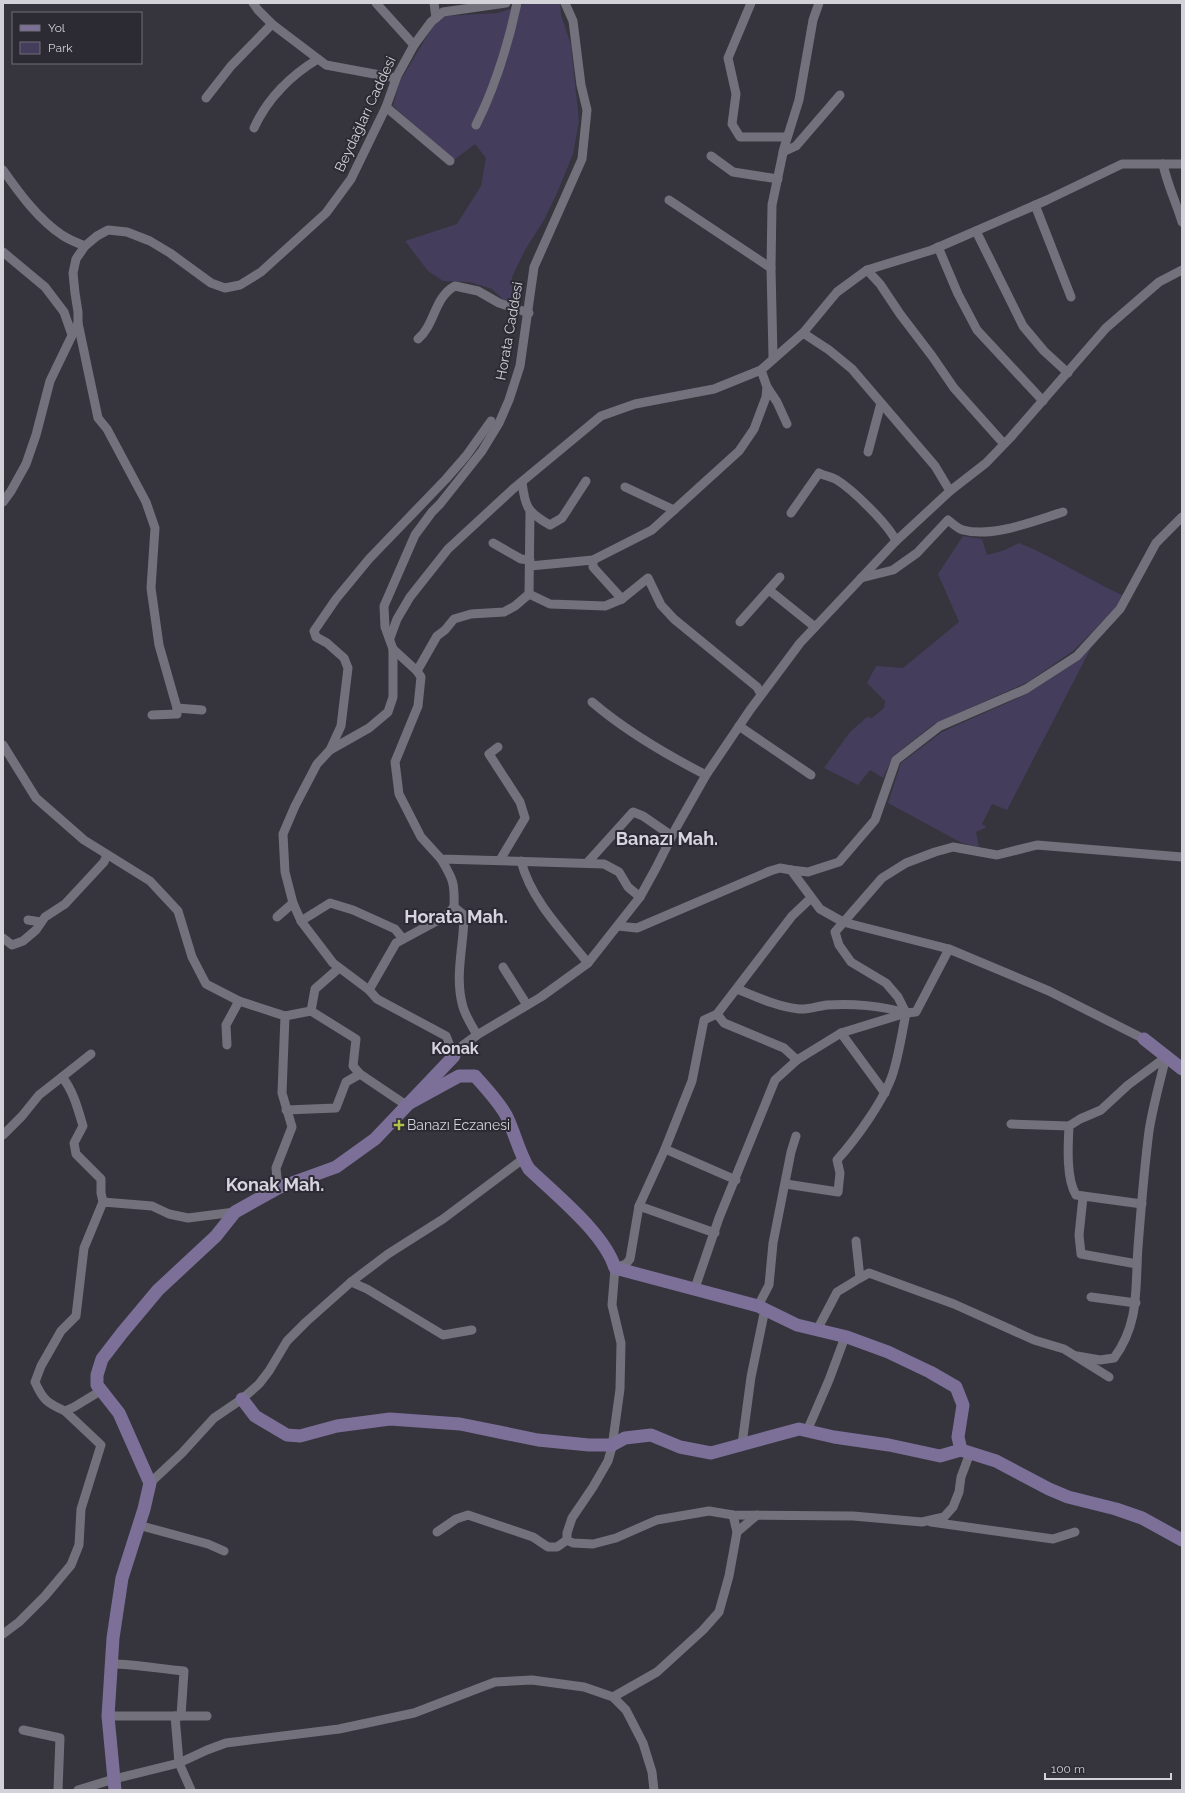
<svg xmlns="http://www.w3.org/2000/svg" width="1185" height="1793" viewBox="0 0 1185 1793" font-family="Raleway,sans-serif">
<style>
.green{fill:#453d5c}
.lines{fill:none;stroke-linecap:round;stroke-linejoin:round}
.street{stroke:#73717b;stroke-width:9}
.secondary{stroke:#7c7099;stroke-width:13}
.poi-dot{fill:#b4c24a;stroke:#2c2a33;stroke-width:1.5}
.labels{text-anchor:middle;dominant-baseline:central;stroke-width:4;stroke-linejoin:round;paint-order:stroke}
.street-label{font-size:14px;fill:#d3d2d8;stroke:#2c2a33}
.poi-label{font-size:14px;fill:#d3d2d8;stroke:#2c2a33;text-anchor:start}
.quarter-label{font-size:16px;font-weight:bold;fill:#d7d4e0;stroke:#2c2a33}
.district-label{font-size:18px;font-weight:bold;fill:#d7d4e0;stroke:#2c2a33}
</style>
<rect width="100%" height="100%" fill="#36343d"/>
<g class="green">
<polygon points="528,3 560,3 561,15 571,45 579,121 573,154 557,193 544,220 525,250 512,277 515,303 508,304 492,289 470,282 443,281 428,271 405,241 457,224 481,186 486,158 475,144 454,160 393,106 399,83 433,26 446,16 498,13"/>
<path d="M963,536L982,539L987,555L1005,550L1019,543C1054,557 1087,579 1122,595L1115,609L1073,651L1028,682L934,724L893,756L883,778L870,770L858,785L824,768L850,732L867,717L872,718L884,708L885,701L867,683L876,666L903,668L959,622L938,574Z"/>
<polygon points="1092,646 1007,810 992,804 982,824 987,827 976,832 979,847 962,843 888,803 901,763 942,732 1027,694 1078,660"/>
</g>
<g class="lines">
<g class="street">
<polyline points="253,3 258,10 272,24 326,65 396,78"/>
<polyline points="376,3 414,45"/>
<polyline points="434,3 436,18"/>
<polyline points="751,3 728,58 736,94 732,124 740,137 787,137"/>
<polyline points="206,98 231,66 272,24"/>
<polyline points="386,107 450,161"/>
<path d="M476,125C495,87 508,45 517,3"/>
<path d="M254,128C267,99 291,75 318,59"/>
<polyline points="783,152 796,146 840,95"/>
<polyline points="711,156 733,172 778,179"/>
<path d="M1163,164C1167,184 1176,202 1182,222"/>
<path d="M3,170C20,194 38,219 62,235C69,240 78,243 85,246"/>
<polyline points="669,200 771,268"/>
<polyline points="1035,205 1071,297"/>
<polyline points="976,231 1023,326 1044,351 1068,373"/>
<polyline points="938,247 958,294 977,330 1043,401"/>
<polyline points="3,252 45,287 64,312 72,335"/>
<polyline points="867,270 880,284 900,314 932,356 954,388 1004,444"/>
<polyline points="78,323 98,418 107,429 146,502 155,528 151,588 159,645 177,708 177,714 152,715"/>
<polyline points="803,333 829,350 852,369 935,466 950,491"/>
<path d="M418,339C435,325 434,297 455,286L478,291L499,303L529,313"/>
<polyline points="773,357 771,268 772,205 784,148 799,100 813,20 819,3"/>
<polyline points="767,387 777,402 787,424"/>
<polyline points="868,452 881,403"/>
<path d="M522,482C525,507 527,512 550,525L562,518L586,481"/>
<polyline points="625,487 674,510"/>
<polyline points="3,502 11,491 26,464 36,435 50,381 78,323 78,312 75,293 73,273 76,259 85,246 97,236 108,230 127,232 150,241 170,253 211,283 225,288 240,285 261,272 326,213 351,179 386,107 397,76 414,45 431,22 443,12 506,3"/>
<polyline points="530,512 529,594 550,604 605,606 622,599"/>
<path d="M791,513L819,473C825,476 832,477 837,480C853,490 888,524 896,541"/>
<polyline points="493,543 521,559 530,560"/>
<polyline points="593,560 593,567 622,599 648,578 661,605 674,619 757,687 761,694"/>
<polyline points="530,566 593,560 652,530 739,451 754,429 766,397 767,387 761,370"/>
<path d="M861,578L893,570L917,553L948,520C952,523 958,529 963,530C993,538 1034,521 1063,512"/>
<polyline points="769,590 815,627"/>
<polyline points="740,622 780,577"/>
<polyline points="390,638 397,619 410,597 448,549 513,489 601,416 635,404 714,389 761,370 803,333 837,292 867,270 932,250 1047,200 1122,164 1182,164"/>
<polyline points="393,649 417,671 421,677 418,706 395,762 399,794 421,837 441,859 604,864 619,872 628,887 640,897"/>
<polyline points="417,671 437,636 445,630 454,619 471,614 504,612 515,606 529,594"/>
<path d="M592,702C627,732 665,754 706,775"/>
<polyline points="177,708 202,710"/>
<polyline points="739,726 811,775"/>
<polyline points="3,745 36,798 84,840 150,881 178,911 192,957 206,984 239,1001 285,1016 282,1093 292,1127 276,1168 278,1188"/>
<polyline points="498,747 489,754 520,802 525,818 500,860"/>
<polyline points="330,750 341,726 348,668 344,658 327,643 316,637 314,631 336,599 369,559 446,479 466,456 491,421"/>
<path d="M441,859C453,879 455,883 454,907"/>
<path d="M521,861C531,900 563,932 588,963"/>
<polyline points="587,863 633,812 643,816 672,836"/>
<polyline points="791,870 808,872 839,862 875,820 896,760 940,726 1026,689 1077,656 1120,609 1156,543 1182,517"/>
<polyline points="811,898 792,916 717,1014 704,1020 692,1081 665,1149 639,1206 630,1259 626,1264 615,1268 612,1305 621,1343 620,1389 612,1447 608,1461 593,1487 572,1518 567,1533 567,1540 573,1543 593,1544 616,1538 657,1520 709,1511 733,1515 853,1516 922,1522 944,1517 953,1507 959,1492 961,1477 970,1453"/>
<polyline points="277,917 293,903"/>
<polyline points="28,920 41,922"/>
<polyline points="301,921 330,903 353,910 395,929 403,939"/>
<polyline points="618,926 637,928 770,871 780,868 791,870 820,909 843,922 949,949 1049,991 1144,1039"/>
<polyline points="3,938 12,945 23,941 36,930 45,917 65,904 104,862 107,855"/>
<polyline points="503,967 527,1005"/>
<polyline points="339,968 315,989 311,1011 356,1039 353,1066 360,1074 406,1105"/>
<path d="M737,989C757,997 778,1007 799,1009C808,1010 818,1006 827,1005C852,1003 882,1006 906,1013"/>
<path d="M369,990L396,943L446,916L454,907L464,915C464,946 454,976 463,1007C466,1017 472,1026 477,1035"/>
<polyline points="717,1014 724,1023 784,1048 797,1060"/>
<polyline points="285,1016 311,1011"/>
<polyline points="841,1033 885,1093"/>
<polyline points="227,1045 226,1025 239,1001"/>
<path d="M91,1054L62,1077C73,1090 78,1109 83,1126L74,1143L76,1154L101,1179V1193L103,1202"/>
<polyline points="454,1056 446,1036 377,999 369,990 333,963 301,921 293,903 285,872 283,834 295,806 317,764 330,750 369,728 388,712 393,697 393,649 385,627 384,606 415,535 432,512 440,504 482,451 499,423 509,400 520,366 534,267 582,159 587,110 581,85 573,21 565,3"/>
<polyline points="454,1056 462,1046 477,1035 541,997 588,963 640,897 656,868 676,828 706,775 750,710 800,643 896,541 950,491 986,463 1011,437 1106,328 1159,282 1182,270"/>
<polyline points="286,1110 336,1108 346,1082 360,1074"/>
<polyline points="1011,1124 1069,1126"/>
<polyline points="3,1135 22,1116 39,1095 62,1077"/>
<polyline points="665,1149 736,1180"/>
<path d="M786,1184L838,1192L840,1173L837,1160C856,1139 885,1099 893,1073C899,1054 902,1033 906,1013L898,997L886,983L851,962L839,945L835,932L882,878L906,863L935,852L953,847L997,855L1037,845L1182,857"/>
<polyline points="1083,1197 1079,1235 1081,1254 1137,1264"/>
<path d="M1142,1204L1076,1195C1066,1179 1068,1145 1069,1126L1080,1119L1101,1110L1128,1085L1166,1057"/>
<polyline points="639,1206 715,1233"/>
<polyline points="856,1241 860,1278"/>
<polyline points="351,1282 367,1289 443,1335 472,1330"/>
<polyline points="695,1288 719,1218 775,1080 797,1060 841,1033 906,1013 916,1012 949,949"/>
<polyline points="1091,1297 1136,1303"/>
<polyline points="758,1306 769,1285 773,1243 791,1152 796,1136"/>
<polyline points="817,1330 837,1292 860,1278 869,1273 954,1304 1034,1340 1064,1349 1109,1377"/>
<path d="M1077,1356L1100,1360L1114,1358C1140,1323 1135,1288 1138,1247C1141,1209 1144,1170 1149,1131C1153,1106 1160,1081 1166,1057"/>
<path d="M102,1390L74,1407L65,1411C47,1403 43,1400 35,1382L41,1366L61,1331L76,1316L84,1248L103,1202L152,1206L169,1214L188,1218L235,1212"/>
<polyline points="807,1431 829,1380 845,1337"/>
<polyline points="742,1444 751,1377 765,1309"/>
<polyline points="150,1483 182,1453 214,1418 242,1399 259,1384 269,1371 287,1341 306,1322 351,1282 388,1254 443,1219 523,1159"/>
<polyline points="931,1522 1053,1539 1075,1532"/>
<polyline points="138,1525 208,1544 224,1551"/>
<polyline points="437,1532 456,1519 468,1515 533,1537 548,1547 557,1547 567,1540"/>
<polyline points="737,1532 757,1515"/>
<polyline points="3,1634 19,1622 45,1596 71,1565 79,1545 81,1509 101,1445 65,1411"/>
<path d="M112,1664C135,1664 160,1669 184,1671L181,1716"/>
<polyline points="613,1697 657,1672 703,1630 719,1612 729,1576 737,1532 733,1515"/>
<polyline points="108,1716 207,1716"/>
<polyline points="175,1716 179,1763 191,1790"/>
<polyline points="23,1730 60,1738 58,1790"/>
<polyline points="78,1790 114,1779 179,1763 207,1750 226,1743 339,1729 414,1713 495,1682 532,1680 584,1687 613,1697 626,1710 643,1743 652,1772 654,1790"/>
</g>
<g class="secondary">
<polyline points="1144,1039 1182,1069"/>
<path d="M406,1105L459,1076H475C486,1088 498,1101 506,1115C515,1133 519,1153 529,1169C556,1195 604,1233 615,1268L758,1306L797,1325L847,1337L888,1352L930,1372L956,1387L963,1405L958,1437L961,1450L996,1461L1049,1489L1068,1497L1116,1509L1142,1518L1182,1540"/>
<polyline points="242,1399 255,1416 287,1435 300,1436 337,1426 390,1419 460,1424 538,1440 589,1445 612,1445 625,1438 651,1435 680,1447 711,1453 799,1429 834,1437 889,1445 940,1456 961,1450"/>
<polyline points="115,1790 108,1716 113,1638 122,1578 144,1509 150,1483 119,1413 97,1385 97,1375 102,1359 122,1333 158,1290 216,1236 235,1212 278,1188 336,1167 375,1139 454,1056"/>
</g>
</g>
<path class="poi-dot" d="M397 1119h4v4h4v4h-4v4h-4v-4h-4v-4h4z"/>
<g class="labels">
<g class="street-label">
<text transform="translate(365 114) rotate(-65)">Beydağları Caddesi</text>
<text transform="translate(509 331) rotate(-80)">Horata Caddesi</text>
</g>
<g class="poi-label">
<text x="407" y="1125">Banazı Eczanesi</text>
</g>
<g class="quarter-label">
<text x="455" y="1048">Konak</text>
</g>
<g class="district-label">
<text x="667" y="838">Banazı Mah.</text>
<text x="456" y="916">Horata Mah.</text>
<text x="275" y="1184">Konak Mah.</text>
</g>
</g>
<rect width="1185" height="1793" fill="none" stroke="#d3d2d8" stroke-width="8"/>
<rect x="12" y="12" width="130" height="52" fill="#2c2a33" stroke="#6f6d75"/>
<rect x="20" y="25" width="20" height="6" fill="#7c7099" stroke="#6f6d75"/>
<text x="48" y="32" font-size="12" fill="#d3d2d8">Yol</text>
<rect x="20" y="42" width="20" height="12" fill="#453d5c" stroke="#6f6d75"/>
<text x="48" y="52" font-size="12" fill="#d3d2d8">Park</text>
<path d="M1045 1773v6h126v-6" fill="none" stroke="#d3d2d8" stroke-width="2"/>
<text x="1051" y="1773" font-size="12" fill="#d3d2d8" stroke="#2c2a33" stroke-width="3" paint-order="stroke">100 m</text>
</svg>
